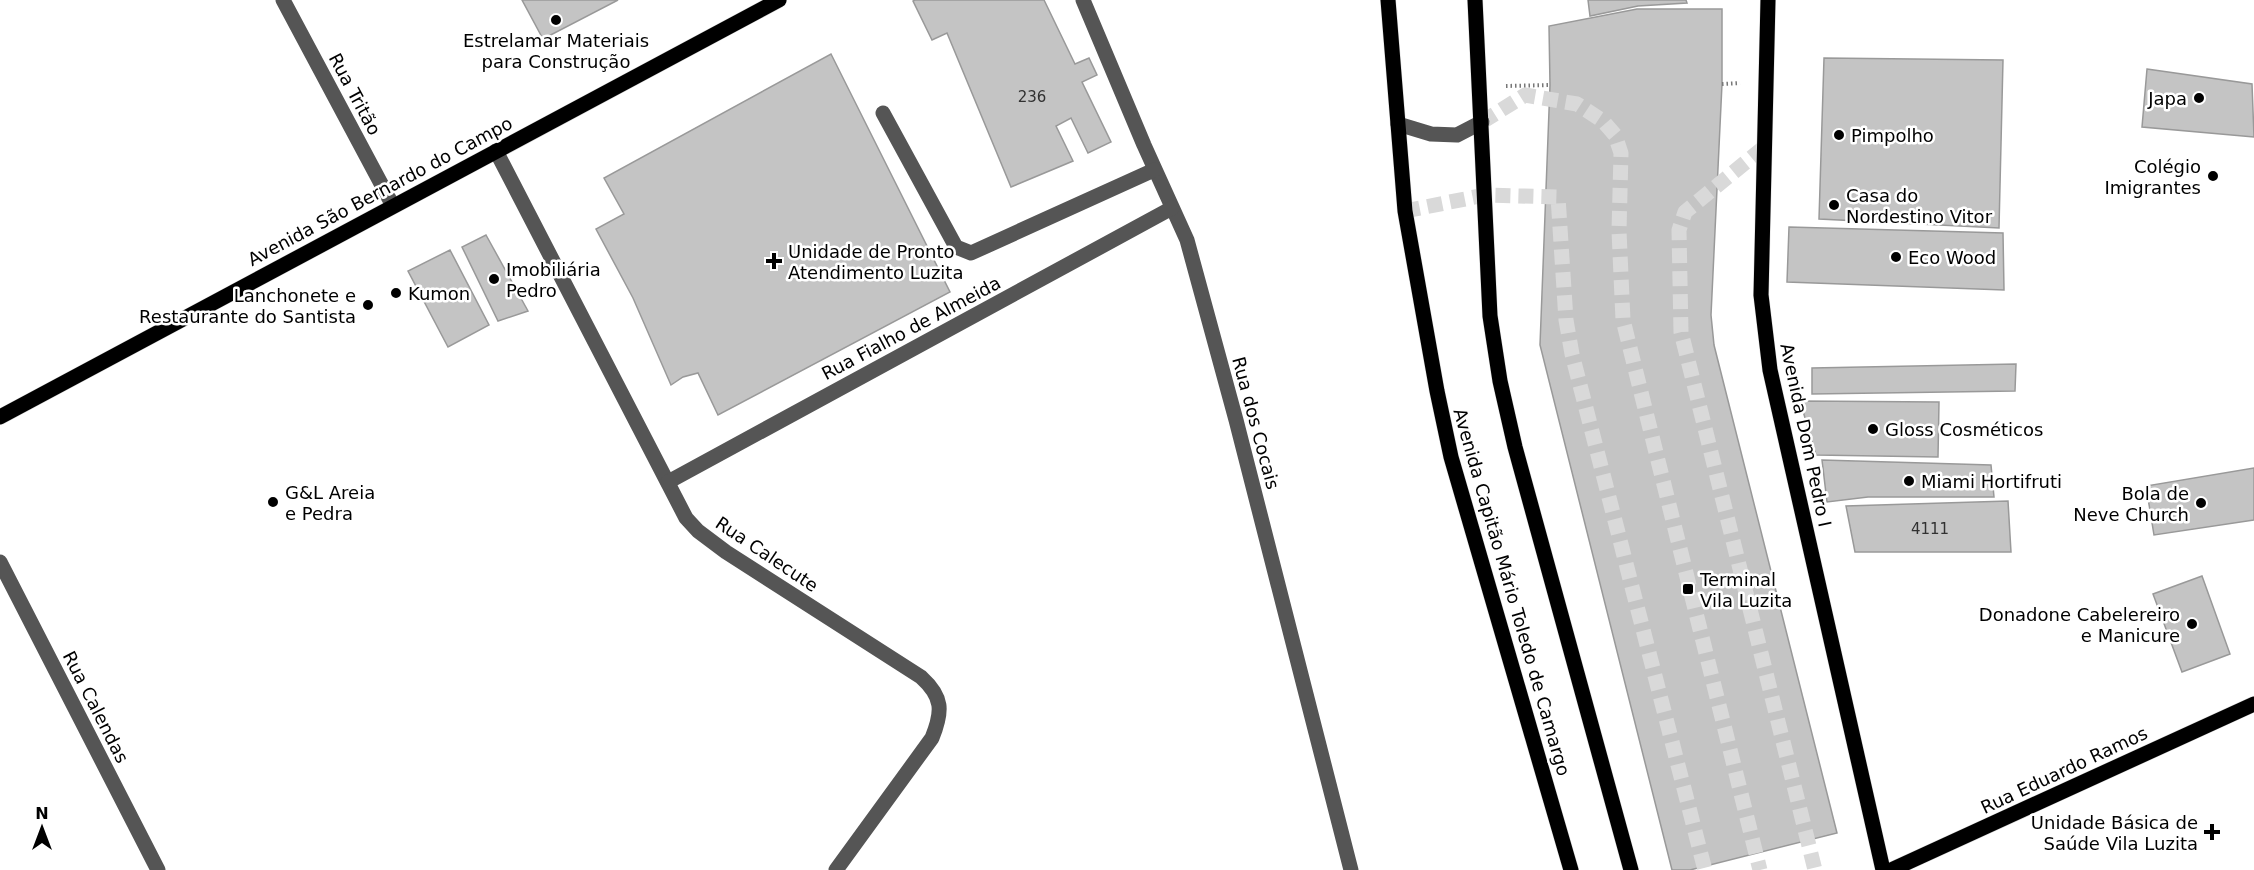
<svg xmlns="http://www.w3.org/2000/svg" width="2254" height="870" viewBox="0 0 2254 870" font-family="'DejaVu Sans',sans-serif">
<style>
.building{fill:#c4c4c4;stroke:#999;stroke-width:1.5}
.lines{fill:none;stroke-linecap:round;stroke-linejoin:round}
.minor-tunnel{stroke:#d9d9d9;stroke-width:15;stroke-dasharray:15 8;stroke-linecap:butt}
.major-casing{stroke:#dbdbdb;stroke-width:16}
.path{stroke:#777;stroke-width:4;stroke-dasharray:1.5 3;stroke-linecap:butt}
.minor{stroke:#555;stroke-width:15}
.major{stroke:#000;stroke-width:15}
.poi-dot{fill:#000;stroke:#fff;stroke-width:2}
.labels{text-anchor:middle;dominant-baseline:central;stroke-width:5;stroke-linejoin:round;paint-order:stroke}
.number-label{font-size:15px;fill:#313131}
.poi-label{font-size:18px;fill:#000;stroke:#fff;text-anchor:start}
.street-label{font-size:18px;fill:#000;stroke:#fff}
</style>
<rect width="100%" height="100%" fill="#fff"/>
<g class="building">
<polygon points="522,0 618,0 543,39"/>
<polygon points="915,0 1044,0 1075,64 1089,58 1097,75 1082,82 1111,142 1088,153 1071,118 1056,126 1073,161 1011,187 947,33 932,40 913,1"/>
<polygon points="1588,0 1686,0 1687,3 1638,6 1590,16"/>
<polygon points="1637,9 1722,9 1722,84 1711,315 1714,345 1837,833 1690,870 1672,870 1540,345 1550,85 1549,26"/>
<polygon points="831,54 950,292 718,415 698,373 683,377 671,385 633,298 596,229 624,214 604,178"/>
<polygon points="1824,58 2003,60 1999,228 1819,219"/>
<polygon points="2147,69 2252,84 2254,137 2142,127"/>
<polygon points="1789,227 2003,233 2004,290 1787,282"/>
<polygon points="486,235 528,311 498,321 462,247"/>
<polygon points="450,250 489,325 448,347 408,271"/>
<polygon points="2016,364 2015,391 1812,394 1812,368"/>
<polygon points="1800,401 1939,402 1938,457 1816,455"/>
<polygon points="1822,460 1991,465 1994,497 1868,497 1827,502"/>
<polygon points="2254,468 2254,520 2154,535 2146,486"/>
<polygon points="2008,501 2011,552 1855,552 1846,506"/>
<polygon points="2202,576 2230,654 2182,672 2153,594"/>
</g>
<g class="lines">
<g class="minor-tunnel">
<polyline points="1482,122 1525,95 1577,104 1603,121 1615,135 1621,153 1619,231 1623,320 1760,870"/>
<polyline points="1763,148 1685,212 1679,230 1681,332 1815,870"/>
<polyline points="1405,211 1485,195 1558,197 1566,320 1572,354 1705,870"/>
</g>
<defs>
<g id="major">
<polyline points="1388,0 1405,211 1437,391 1451,457 1571,870"/>
<polyline points="1475,0 1490,316 1500,381 1515,447 1631,870"/>
<polyline points="1768,0 1761,295 1770,370 1883,870"/>
<polyline points="0,417 779,0"/>
<polyline points="1891,870 2254,704"/>
</g>
</defs>
<use href="#major" class="major-casing"/>
<g class="path">
<polyline points="1722,84 1740,83"/>
<polyline points="1506,86 1550,85"/>
</g>
<g class="minor">
<polyline points="283,0 393,206"/>
<polyline points="1083,0 1144,145 1187,240 1236,420 1351,870"/>
<polyline points="883,113 956,247 971,253 1154,170"/>
<polyline points="1398,124 1431,134 1457,135 1482,122"/>
<path d="M496,151L686,518L698,531L726,552L921,677C943,697 943,711 932,738L836,870"/>
<polyline points="668,482 1172,208"/>
<polyline points="0,562 158,870"/>
</g>
<use href="#major" class="major"/>
</g>
<g class="poi-dot">
<circle cx="556" cy="20" r="6"/>
<circle cx="2199" cy="98" r="6"/>
<circle cx="1839" cy="135" r="6"/>
<circle cx="2213" cy="176" r="6"/>
<circle cx="1834" cy="205" r="6"/>
<circle cx="1896" cy="257" r="6"/>
<path d="M771 252h6v6h6v6h-6v6h-6v-6h-6v-6h6z"/>
<circle cx="494" cy="279" r="6"/>
<circle cx="396" cy="293" r="6"/>
<circle cx="368" cy="305" r="6"/>
<circle cx="1873" cy="429" r="6"/>
<circle cx="1909" cy="481" r="6"/>
<circle cx="273" cy="502" r="6"/>
<circle cx="2201" cy="503" r="6"/>
<rect x="1682" y="583" width="12" height="12" rx="3"/>
<circle cx="2192" cy="624" r="6"/>
<path d="M2209 823h6v6h6v6h-6v6h-6v-6h-6v-6h6z"/>
</g>
<g class="labels">
<g class="number-label">
<text x="1032" y="97">236</text>
<text x="1930" y="529">4111</text>
</g>
<g class="poi-label">
<text x="556" y="40" text-anchor="middle">Estrelamar Materiais<tspan x="556" dy="21">para Construção</tspan></text>
<text x="2187" y="98" text-anchor="end">Japa</text>
<text x="1851" y="135">Pimpolho</text>
<text x="2201" y="166" text-anchor="end">Colégio<tspan x="2201" dy="21">Imigrantes</tspan></text>
<text x="1846" y="195">Casa do<tspan x="1846" dy="21">Nordestino Vitor</tspan></text>
<text x="788" y="251">Unidade de Pronto<tspan x="788" dy="21">Atendimento Luzita</tspan></text>
<text x="1908" y="257">Eco Wood</text>
<text x="506" y="269">Imobiliária<tspan x="506" dy="21">Pedro</tspan></text>
<text x="408" y="293">Kumon</text>
<text x="356" y="295" text-anchor="end">Lanchonete e<tspan x="356" dy="21">Restaurante do Santista</tspan></text>
<text x="1885" y="429">Gloss Cosméticos</text>
<text x="1921" y="481">Miami Hortifruti</text>
<text x="285" y="492">G&amp;L Areia<tspan x="285" dy="21">e Pedra</tspan></text>
<text x="2189" y="493" text-anchor="end">Bola de<tspan x="2189" dy="21">Neve Church</tspan></text>
<text x="1700" y="579">Terminal<tspan x="1700" dy="21">Vila Luzita</tspan></text>
<text x="2180" y="614" text-anchor="end">Donadone Cabelereiro<tspan x="2180" dy="21">e Manicure</tspan></text>
<text x="2198" y="822" text-anchor="end">Unidade Básica de<tspan x="2198" dy="21">Saúde Vila Luzita</tspan></text>
</g>
<g class="street-label">
<text transform="translate(355 94) rotate(62)">Rua Tritão</text>
<text transform="translate(380 191) rotate(-28)">Avenida São Bernardo do Campo</text>
<text transform="translate(911 328) rotate(-28)">Rua Fialho de Almeida</text>
<text transform="translate(1256 423) rotate(75)">Rua dos Cocais</text>
<text transform="translate(1806 435) rotate(78)">Avenida Dom Pedro I</text>
<text transform="translate(767 554) rotate(34)">Rua Calecute</text>
<text transform="translate(1512 592) rotate(74)">Avenida Capitão Mário Toledo de Camargo</text>
<text transform="translate(96 707) rotate(63)">Rua Calendas</text>
<text transform="translate(2064 770) rotate(-25)">Rua Eduardo Ramos</text>
</g>
</g>
<g transform="translate(42 828)" stroke="#ffffff" stroke-width="4.5" paint-order="stroke">
<path d="M0-4.5L10 22L0 15L-10 22Z" fill="#000000"/>
<text y="-9" font-size="16" font-weight="bold" text-anchor="middle" fill="#000000">N</text>
</g>
</svg>
